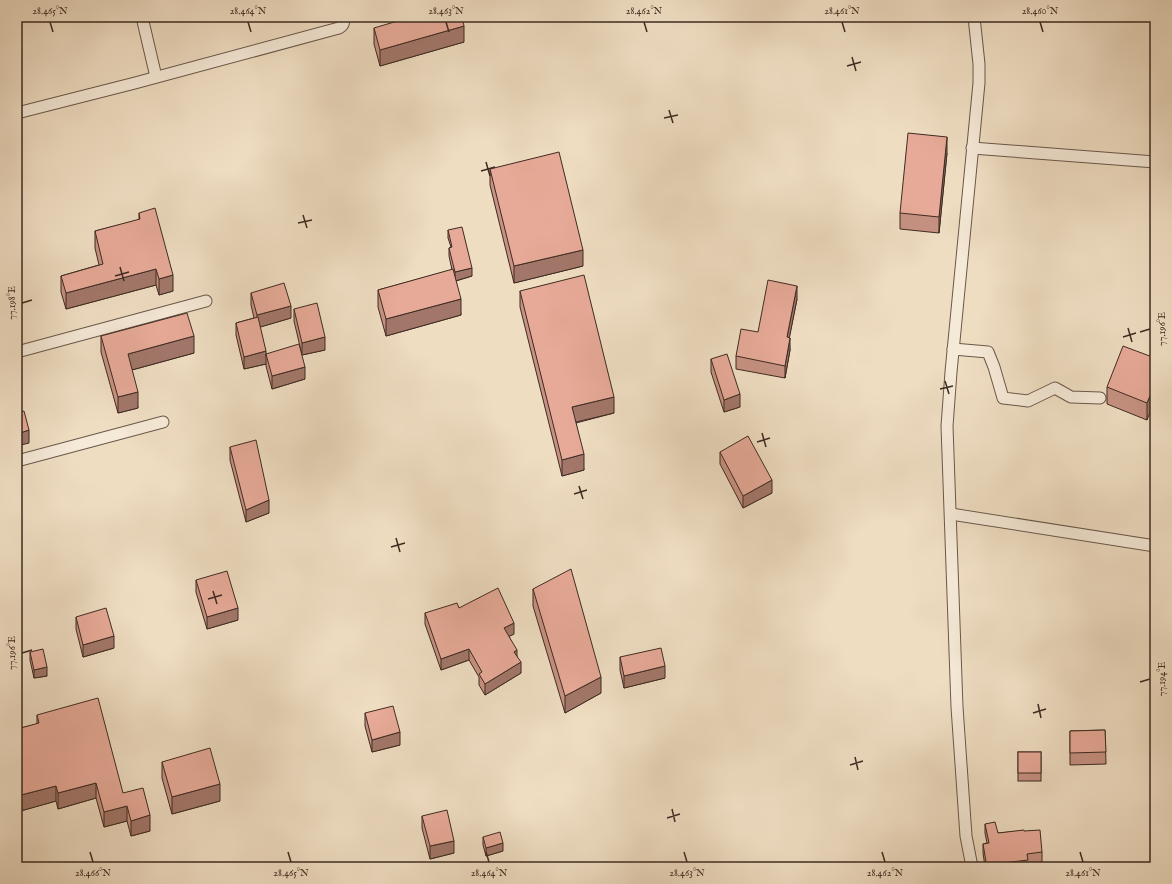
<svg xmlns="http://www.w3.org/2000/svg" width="1172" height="884" viewBox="0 0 1172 884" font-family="'IM FELL English',serif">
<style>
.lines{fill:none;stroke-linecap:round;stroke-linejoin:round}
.street-casing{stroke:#6a584a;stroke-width:13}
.street{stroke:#f5e9d7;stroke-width:11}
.wall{fill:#c79283;stroke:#3e2b22}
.shaded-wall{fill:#a2776a;stroke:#3e2b22}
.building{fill:#e7aa98;stroke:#3e2b22}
.ticks{fill:none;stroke:#3e2b22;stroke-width:1.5}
.neatline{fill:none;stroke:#3e2b22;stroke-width:1.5}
.ticks-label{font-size:10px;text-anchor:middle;fill:#3e2b22}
</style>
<rect width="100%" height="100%" fill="#efddc2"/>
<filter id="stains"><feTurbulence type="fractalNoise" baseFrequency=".005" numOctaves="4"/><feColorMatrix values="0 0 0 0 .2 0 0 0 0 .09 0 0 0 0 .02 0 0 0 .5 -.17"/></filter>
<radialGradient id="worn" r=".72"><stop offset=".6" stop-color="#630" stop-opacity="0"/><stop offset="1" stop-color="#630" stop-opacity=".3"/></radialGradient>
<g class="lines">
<defs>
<g id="street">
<polyline points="142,17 156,77"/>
<path d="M17,113L135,83L339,28C344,25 344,23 343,17"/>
<polyline points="972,148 1155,162"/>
<polyline points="953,349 988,352 994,367 1003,398 1028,401 1055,388 1071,397 1100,398"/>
<polyline points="17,352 206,301"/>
<polyline points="17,461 163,422"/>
<polyline points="951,514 1155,546"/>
<polyline points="972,867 966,836 957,707 947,426 951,372 979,83 979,64 974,17"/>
</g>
</defs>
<use href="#street" class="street-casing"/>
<use href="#street" class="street"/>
</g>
<g class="wall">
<polygon points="374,28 464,42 380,66 374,44"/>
<polygon points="947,153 939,233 900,229 900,213"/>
<polygon points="490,169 583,266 514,283 490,185"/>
<polygon points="139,213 173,291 159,295 156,285 66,309 61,292 61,276 99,265 95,248 95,231 139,220"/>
<polygon points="448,230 472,276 456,281 461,315 386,336 378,307 378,290 452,270 449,256 449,248 451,247 448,238"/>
<polygon points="520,291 614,413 576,423 584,470 562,476 520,307"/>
<polygon points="251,293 291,318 260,327 266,354 305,379 272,389 266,366 266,364 244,369 236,335 236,323 254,318 251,305"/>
<polygon points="797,299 789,338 790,350 785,378 736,369 736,356 758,332"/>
<polygon points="294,309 325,350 302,355 294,321"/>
<polygon points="101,336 194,353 132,370 138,408 118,413 101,352"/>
<polygon points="1155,358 1147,420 1107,404 1107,387"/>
<polygon points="711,359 740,407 724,412 711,372"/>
<polygon points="230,447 269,513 246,522 230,460"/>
<polygon points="720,452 772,493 743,508 720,464"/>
<polygon points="196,580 238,620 207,629 196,592"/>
<polygon points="533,589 601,693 565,713 533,606"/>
<polygon points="459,608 514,634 509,636 517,656 521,673 485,695 479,685 479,677 469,660 441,670 425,624 425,613"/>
<polygon points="76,617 114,648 83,657 76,629"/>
<polygon points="30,652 47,676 34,678 30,660"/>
<polygon points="620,657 665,678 624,688 620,670"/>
<polygon points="365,713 400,745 372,752 365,726"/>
<polygon points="37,715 123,793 150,831 131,836 127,821 104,827 96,798 58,809 56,801 17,812 17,729 37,724"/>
<polygon points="1105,730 1106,764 1070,765 1070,731"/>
<rect x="1018" y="752" width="23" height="29"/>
<polygon points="162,762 220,801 172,814 162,778"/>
<polygon points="422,816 454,853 430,859 422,828"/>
<polygon points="985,824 998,833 1024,831 1042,852 1042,862 1028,863 1028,867 985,867 983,853 983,844 987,843 985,833"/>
<polygon points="483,837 503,851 486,856 483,845"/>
</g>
<g class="shaded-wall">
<polygon points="464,26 464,42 380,66 380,50"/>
<polygon points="947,137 947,153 939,233 939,217"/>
<polygon points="583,250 583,266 514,283 514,266"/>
<polygon points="472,268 472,276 455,281 455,272"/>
<polygon points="156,269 156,285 66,309 66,293"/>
<polygon points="173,275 173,291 159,295 159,279"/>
<polygon points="797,286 797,299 787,350 787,337"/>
<polygon points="461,299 461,315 386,336 386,319"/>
<polygon points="291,306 291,318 257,328 257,315"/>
<polygon points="194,336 194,353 128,371 128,354"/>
<polygon points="325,337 325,350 302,355 302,343"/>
<polygon points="790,338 790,350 785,378 785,366"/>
<polygon points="266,351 266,356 266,354 266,364 244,369 244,357"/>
<polygon points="305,367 305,379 272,389 272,376"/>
<polygon points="1155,384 1155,400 1147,420 1147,403"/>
<polygon points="138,392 138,408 118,413 118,397"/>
<polygon points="740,394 740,407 724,412 724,400"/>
<polygon points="614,397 614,413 572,423 572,407"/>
<polygon points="29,430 29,443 17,446 17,434"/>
<polygon points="584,454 584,470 562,476 562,460"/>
<polygon points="772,480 772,493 743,508 743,496"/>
<polygon points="269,500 269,513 246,522 246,510"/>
<polygon points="238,608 238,620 207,629 207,617"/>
<polygon points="514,623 514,634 504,639 504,628"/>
<polygon points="114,636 114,648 83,657 83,645"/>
<polygon points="469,649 469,660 441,670 441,659"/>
<polygon points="517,650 517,661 514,652"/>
<polygon points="521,662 521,673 485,695 485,684"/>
<polygon points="665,666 665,678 624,688 624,676"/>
<polygon points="47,667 47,676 34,678 34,670"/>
<polygon points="601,677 601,693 565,713 565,696"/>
<polygon points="400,732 400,745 372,752 372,740"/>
<polygon points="96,783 96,798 58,809 58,793"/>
<polygon points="220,784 220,801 172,814 172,797"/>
<polygon points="56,786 56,801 17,812 17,796"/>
<polygon points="127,806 127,821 104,827 104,812"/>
<polygon points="150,815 150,831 131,836 131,821"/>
<polygon points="454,841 454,853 430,859 430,846"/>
<polygon points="503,843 503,851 486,856 486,848"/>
</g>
<g class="building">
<polygon points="411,17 462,17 464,26 380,50 374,28"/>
<polygon points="908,133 947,137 939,217 900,213"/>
<polygon points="559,152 583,250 514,266 490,169"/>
<polygon points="155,208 173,275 159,279 156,269 66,293 61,276 103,264 95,231 140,219 139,213"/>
<polygon points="462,227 472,268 455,272 449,248 452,247 448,230"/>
<polygon points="453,269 461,299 386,319 378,290"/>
<polygon points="584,275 614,397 572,407 584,454 562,460 520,291"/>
<polygon points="768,280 797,286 787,337 790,338 785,366 736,356 741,329 758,332"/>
<polygon points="284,283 291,306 257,315 251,293"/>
<polygon points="317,303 325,337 302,343 294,309"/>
<polygon points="187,313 194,336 128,354 138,392 118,397 101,336"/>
<polygon points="258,317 266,351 244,357 236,323"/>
<polygon points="299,344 305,367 272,376 266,354"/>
<polygon points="1123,346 1155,358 1155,384 1147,403 1107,387"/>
<polygon points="727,354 740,394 724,400 711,359"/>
<polygon points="24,411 29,430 17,434 17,413"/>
<polygon points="748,436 772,480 743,496 720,452"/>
<polygon points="256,440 269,500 246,510 230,447"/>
<polygon points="571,569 601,677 565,696 533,589"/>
<polygon points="227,571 238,608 207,617 196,580"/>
<polygon points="498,588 514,623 504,628 517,650 514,652 521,662 485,684 479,674 482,672 469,649 441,659 425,613 457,603 459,608"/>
<polygon points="106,608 114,636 83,645 76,617"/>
<polygon points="661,648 665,666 624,676 620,657"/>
<polygon points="43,649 47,667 34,670 30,652"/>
<polygon points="98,698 123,793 143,788 150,815 131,821 127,806 104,812 96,783 58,793 56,786 17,796 17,729 39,723 37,715"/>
<polygon points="393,706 400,732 372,740 365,713"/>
<polygon points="1105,730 1106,752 1070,753 1070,731"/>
<polygon points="210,748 220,784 172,797 162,762"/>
<rect x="1018" y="752" width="23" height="21"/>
<polygon points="447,810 454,841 430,846 422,816"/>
<polygon points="995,822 998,833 1024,830 1024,831 1040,830 1042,852 1027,854 1028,860 1003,863 1004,867 987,867 983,844 989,843 985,824"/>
<polygon points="500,832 503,843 486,848 483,837"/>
</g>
<path class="ticks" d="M50,22L53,32M248,22L251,32M446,22L449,32M644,22L647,32M842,22L845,32M1040,22L1043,32M852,57L856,71M847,66L861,62M669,110L673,123M664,118L678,115M486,162L490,176M481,171L495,167M303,215L307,228M298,223L312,220M120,267L124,281M115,276L129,272M22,303L32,300M1128,328L1132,342M1140,332L1150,329M1123,337L1136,333M945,381L949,394M940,389L953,386M762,433L766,447M757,442L770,438M579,486L583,499M574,494L587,490M396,538L400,552M391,547L405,543M213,591L217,604M208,599L222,595M22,653L32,650M1140,682L1150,679M1038,704L1041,718M1033,713L1046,709M855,757L858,770M850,765L863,761M672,809L675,822M667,818L680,814M90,852L93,862M288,852L291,862M486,852L489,862M684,852L687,862M882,852L885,862M1080,852L1083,862"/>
<rect width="1172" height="884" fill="none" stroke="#efddc2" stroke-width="44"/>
<rect x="22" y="22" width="1128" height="840" class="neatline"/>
<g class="ticks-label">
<text x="50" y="14">28.465°N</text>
<text x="248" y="14">28.464°N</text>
<text x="446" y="14">28.463°N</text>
<text x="644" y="14">28.462°N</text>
<text x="842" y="14">28.461°N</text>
<text x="1040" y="14">28.460°N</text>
<text transform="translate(11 303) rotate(-90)" y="4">77.198°E</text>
<text transform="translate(1161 329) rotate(-90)" y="4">77.196°E</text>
<text transform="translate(11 653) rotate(-90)" y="4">77.196°E</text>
<text transform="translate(1161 679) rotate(-90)" y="4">77.194°E</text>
<text x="93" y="876">28.466°N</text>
<text x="291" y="876">28.465°N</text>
<text x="489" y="876">28.464°N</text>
<text x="687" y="876">28.463°N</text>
<text x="885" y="876">28.462°N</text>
<text x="1083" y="876">28.461°N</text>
</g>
<rect width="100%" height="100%" filter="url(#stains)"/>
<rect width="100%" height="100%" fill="url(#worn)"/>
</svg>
